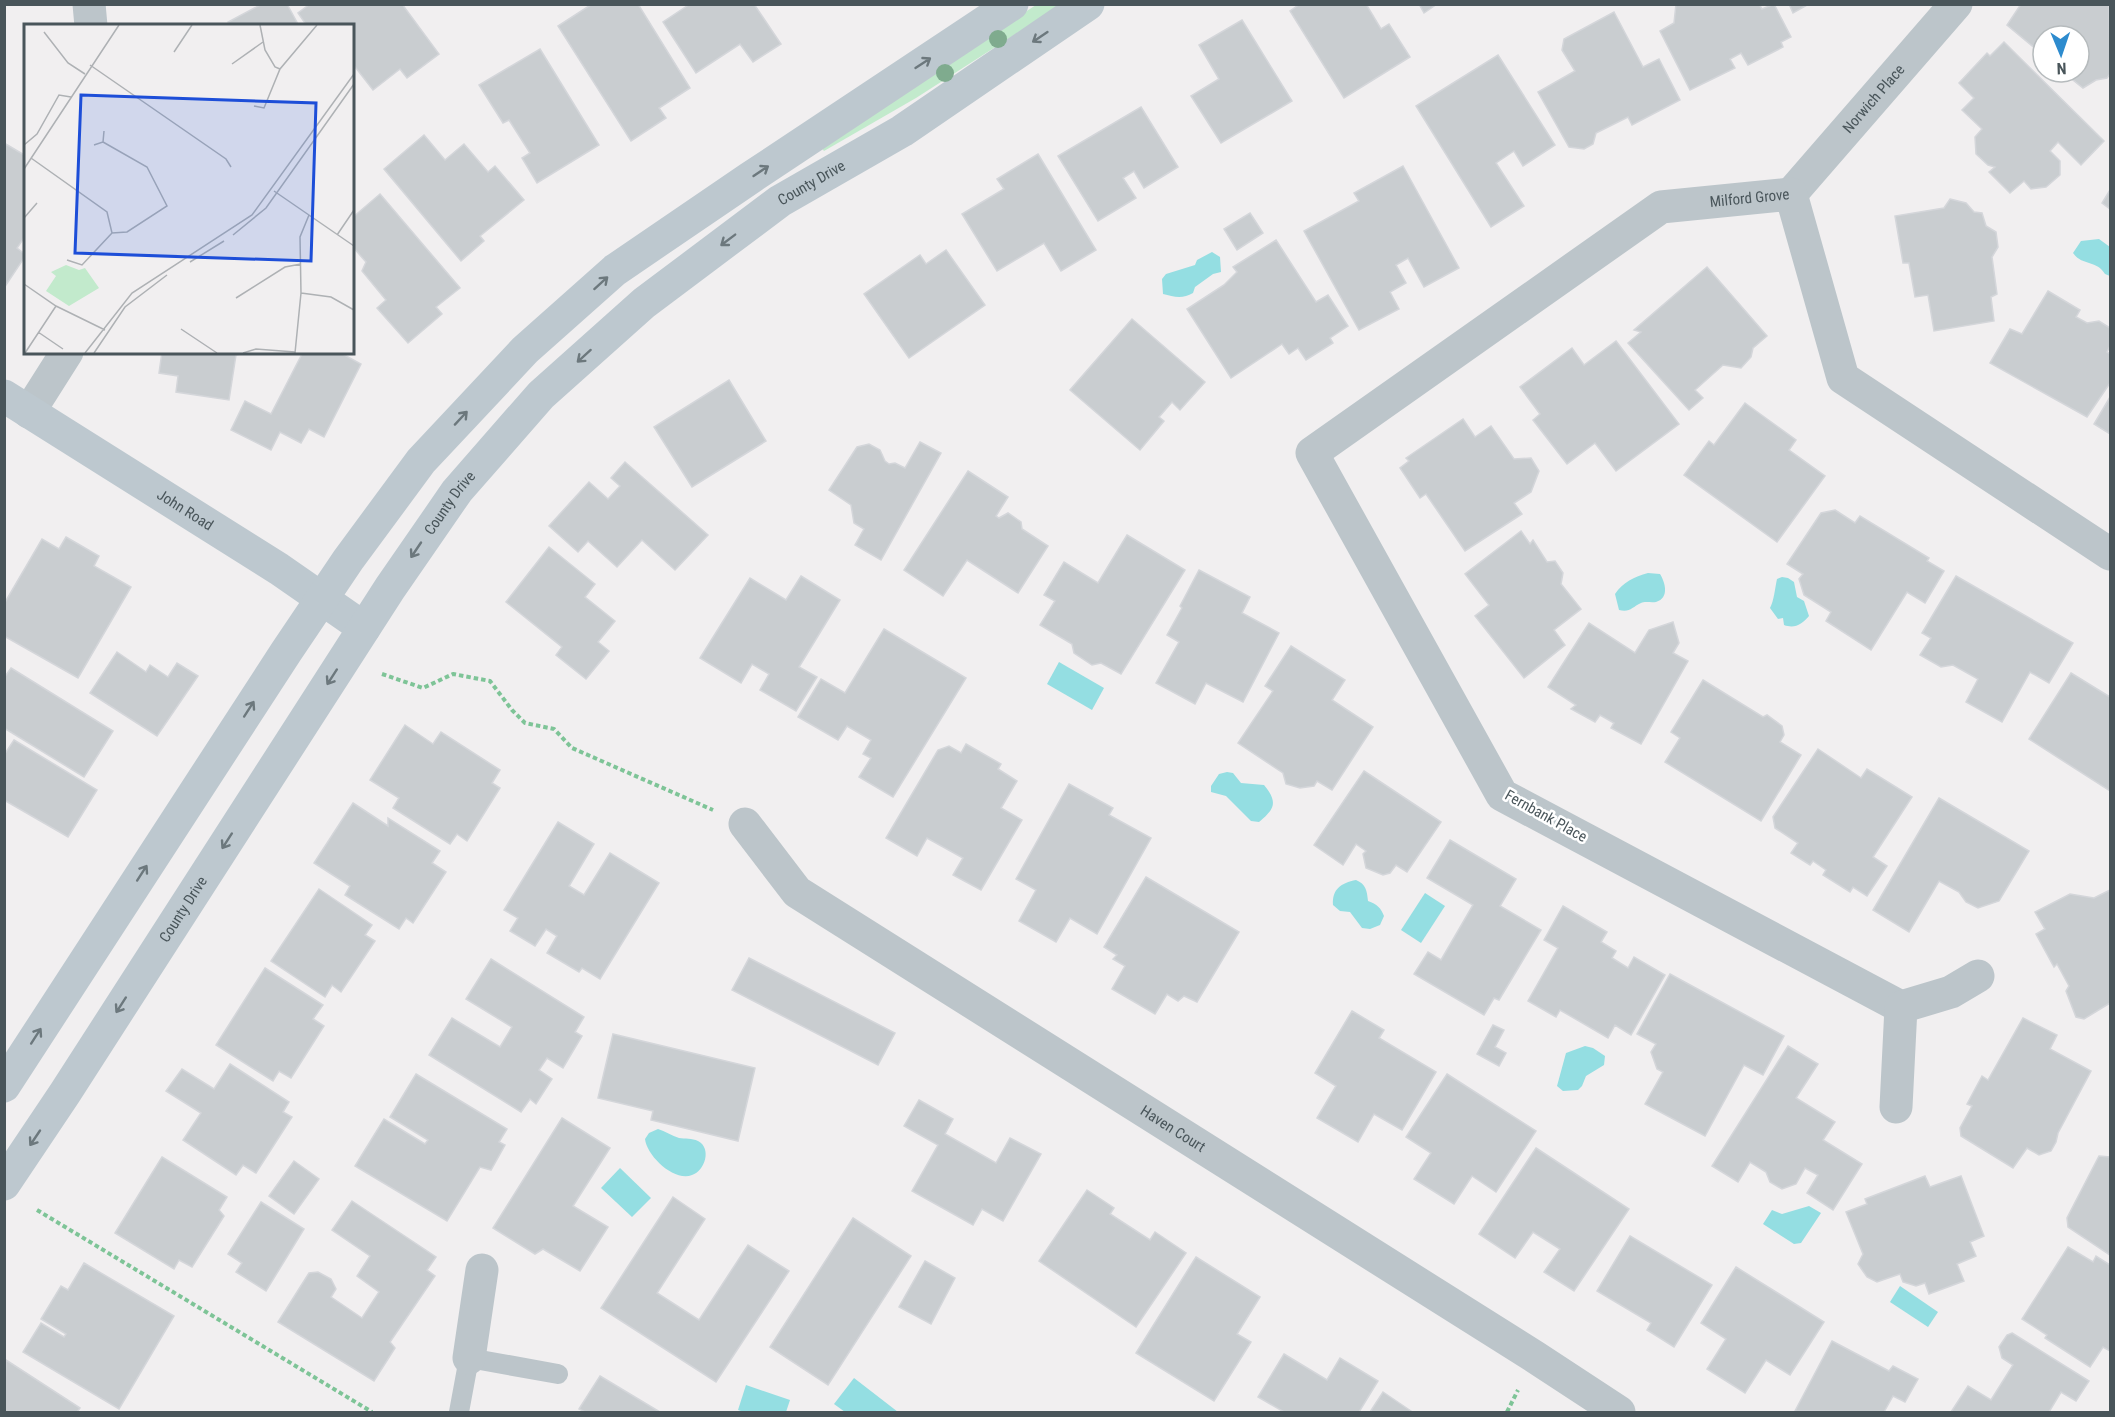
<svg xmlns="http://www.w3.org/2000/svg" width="2115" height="1417" viewBox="0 0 2115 1417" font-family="'Roboto Condensed',sans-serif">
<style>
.green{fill:#c2eacc}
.water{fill:#94dee2}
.building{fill:#c9cdd0;stroke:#d4d6da;stroke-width:1.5}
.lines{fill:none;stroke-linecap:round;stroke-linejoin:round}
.path{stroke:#7ec497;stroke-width:4;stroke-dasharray:4.5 3;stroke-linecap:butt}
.lane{stroke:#bcc5ca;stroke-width:20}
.street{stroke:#bcc5ca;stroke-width:33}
.secondary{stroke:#bdc8cf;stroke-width:33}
.tree{fill:#7fab8e}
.oneway{stroke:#6c787d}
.labels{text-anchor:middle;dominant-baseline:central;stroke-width:5;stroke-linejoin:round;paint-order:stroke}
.street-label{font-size:15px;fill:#49555a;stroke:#fff}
.inset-road{fill:none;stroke:#aeb1b4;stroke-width:1.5}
.view{fill:#1d4ed8;fill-opacity:0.15;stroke:#1d4ed8;stroke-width:3}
.inset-edge{fill:none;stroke:#49555a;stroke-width:3}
</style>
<rect width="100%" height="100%" fill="#f1eff0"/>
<polygon class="green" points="1036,5 1061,5 916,98 824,151 819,145"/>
<g class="water">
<path d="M2099,239L2110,247V276L2105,274C2097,260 2082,266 2073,253L2081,241Z"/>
<path d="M1212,252L1220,257L1221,272L1213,274L1195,287L1193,293C1183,299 1174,297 1163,294L1162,279L1166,274L1195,265L1197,260Z"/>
<path d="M1648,573L1660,574C1665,582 1670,598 1656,602C1651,603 1645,601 1641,603C1632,607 1630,613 1619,610L1615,594C1623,582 1634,577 1648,573Z"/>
<path d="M1782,577L1788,578L1794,582L1797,597L1804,601L1809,616C1802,624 1795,629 1784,625L1783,618L1778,619L1770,608C1774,601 1775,588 1777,579Z"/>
<polygon points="1059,662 1104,688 1092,710 1047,684"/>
<path d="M1227,772L1233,773L1241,783L1264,785C1278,802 1275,809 1259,822L1251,821L1226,796L1211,792V786L1219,774Z"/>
<path d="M1356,880C1366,884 1367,891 1368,901C1377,904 1381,908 1384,916L1380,925L1370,929L1362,928L1350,912L1340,911L1333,905C1332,889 1341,883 1356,880Z"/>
<polygon points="1425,893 1445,906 1421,943 1401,930"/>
<polygon points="1585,1046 1593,1048 1605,1056 1604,1065 1586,1076 1582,1086 1578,1090 1563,1091 1557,1086 1566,1053"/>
<path d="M658,1129C665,1131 672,1136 679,1138C685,1139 692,1138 698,1141C712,1148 705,1171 692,1175C674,1182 647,1156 645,1139L649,1133Z"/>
<polygon points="620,1168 651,1198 632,1217 601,1188"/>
<polygon points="1809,1206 1821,1213 1801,1243 1794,1244 1763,1224 1772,1210 1782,1214"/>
<polygon points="1900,1286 1938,1312 1928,1327 1890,1302"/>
<polygon points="854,1378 898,1412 845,1412 834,1404"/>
<polygon points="746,1385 790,1400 786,1412 744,1412 738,1410"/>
</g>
<g class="building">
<polygon points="262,4 287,4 299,26 230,26 228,22"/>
<polygon points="310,4 402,4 439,54 407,78 400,69 373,90 352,63 352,26 307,26 298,13"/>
<polygon points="592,4 638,4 690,88 659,108 666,118 631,141 558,26"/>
<polygon points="690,4 754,4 781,44 753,62 740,44 696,73 663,22"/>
<polygon points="1300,4 1366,4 1381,29 1389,24 1410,57 1344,98 1290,11"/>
<polygon points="1419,4 1437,4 1424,13"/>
<polygon points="1676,4 1759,4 1762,9 1774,4 1791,37 1781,42 1783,47 1748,65 1741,53 1730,59 1735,68 1690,90 1660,31 1674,23"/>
<polygon points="1789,4 1809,4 1793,13"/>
<polygon points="2021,4 2109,4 2110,74 2107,78 2096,80 2083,88 2063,72 2079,72 2079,36 2043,36 2043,55 2007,25"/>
<polygon points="1614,12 1643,67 1659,59 1680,100 1632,125 1628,117 1596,133 1593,144 1584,149 1569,147 1538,92 1575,71 1562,50 1564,39"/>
<polygon points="1242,20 1292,101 1221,143 1191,96 1219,79 1199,45"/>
<polygon points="2004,42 2104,141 2081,165 2058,142 2050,151 2060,161 2060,175 2046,187 2031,189 2024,181 2010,193 1989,172 1995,167 1988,165 1976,154 1975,137 1982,129 1962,110 1974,98 1959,83 1987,53 1990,56"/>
<polygon points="540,49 599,145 537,183 522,158 530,153 509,120 503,123 479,85"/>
<polygon points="1498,55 1555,145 1523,166 1514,151 1496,163 1524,206 1491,227 1416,106"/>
<polygon points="1141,107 1178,167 1144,188 1134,171 1123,178 1136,198 1098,221 1058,156"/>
<polygon points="424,135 445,160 464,144 488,172 495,166 524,200 480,236 484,241 461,261 384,169"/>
<polygon points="4,143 26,156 26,235 17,248 26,255 4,288"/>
<polygon points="1038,154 1096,250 1061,271 1044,243 997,271 962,214 1004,189 997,179"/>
<polygon points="1403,166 1459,268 1424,287 1408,258 1396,265 1406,283 1390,292 1399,309 1359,330 1304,231 1359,201 1354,193"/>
<polygon points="2110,190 2110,209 2102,203"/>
<polygon points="380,194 460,288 436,307 442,314 408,343 377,308 386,300 362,271 366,262 352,246 352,218"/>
<polygon points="1950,199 1966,203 1974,212 1982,213 1986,226 1996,232 1998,247 1992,257 1997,294 1991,297 1994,321 1934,331 1928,295 1915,297 1909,263 1903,263 1895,216 1944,208"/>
<polygon points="1250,213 1263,233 1237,250 1224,229"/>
<polygon points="1276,240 1316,302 1328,295 1348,326 1330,338 1333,343 1306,360 1298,348 1289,354 1282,344 1231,378 1187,309 1224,285 1237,272 1233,267"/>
<polygon points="946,250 985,305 909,358 864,294 920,255 926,264"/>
<polygon points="1707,267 1767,336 1753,348 1751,357 1741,368 1723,365 1695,390 1703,398 1689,410 1628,343 1641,332 1634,330"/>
<polygon points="2048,291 2080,310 2076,317 2087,323 2099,321 2110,328 2110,346 2107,352 2110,354 2110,383 2087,417 1990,363 2010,329 2022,334"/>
<polygon points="1132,319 1205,382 1180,410 1172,402 1159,417 1164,421 1140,450 1070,390"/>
<polygon points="1616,341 1679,424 1616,471 1595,443 1567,464 1533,420 1540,414 1520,387 1572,348 1584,365"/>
<polygon points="162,352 248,352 236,355 229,400 176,392 178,376 159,373"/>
<polygon points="303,352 339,352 361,364 324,437 309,429 301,443 280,432 271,450 231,430 245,401 271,414"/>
<polygon points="729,380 766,441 692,487 654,427"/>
<polygon points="2110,397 2110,434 2094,424"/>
<polygon points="1745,403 1796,440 1789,450 1825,476 1777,542 1684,475 1709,441 1714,445"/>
<polygon points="1463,419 1475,437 1491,426 1514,459 1531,458 1539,471 1531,492 1514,503 1522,514 1465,551 1426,494 1420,498 1400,468 1409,461 1406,458"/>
<polygon points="920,442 941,453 881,560 855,545 864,529 854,523 851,505 829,490 857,447 869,444 880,450 885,461 889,464 895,463 905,468"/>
<polygon points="625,462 708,535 675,570 642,540 617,567 588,541 578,552 549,526 589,482 608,499 620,486 611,478"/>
<polygon points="968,471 1008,497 996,516 999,518 1008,513 1021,522 1022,529 1048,546 1018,593 967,560 943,596 904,570"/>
<polygon points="1835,510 1855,523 1860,516 1929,558 1927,561 1944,571 1925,603 1907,592 1871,650 1826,621 1831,612 1804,595 1799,579 1803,574 1787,564 1821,513"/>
<polygon points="1521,531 1530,544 1533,540 1547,562 1555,561 1563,573 1561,584 1581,609 1554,630 1565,645 1524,678 1475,616 1489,605 1465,574"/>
<polygon points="1127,535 1185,570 1121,674 1101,663 1092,665 1074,653 1072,644 1040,625 1055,601 1044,595 1064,562 1098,583"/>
<polygon points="66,537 99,556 94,566 131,587 78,678 4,636 4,604 42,539 59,549"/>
<polygon points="549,547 595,584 585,597 615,621 598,642 609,651 586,679 556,655 562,647 506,602"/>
<polygon points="1199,570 1250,597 1242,613 1279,633 1243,702 1206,683 1195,704 1156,683 1179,642 1167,635 1182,608 1180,606"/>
<polygon points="801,576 840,600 799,667 817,677 796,711 760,690 769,674 752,664 741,683 700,658 750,578 786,600"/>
<polygon points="1956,576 2073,643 2049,683 2030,672 2002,722 1966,702 1978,679 1953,665 1941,667 1920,655 1931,638 1922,633"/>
<polygon points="1673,622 1679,643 1673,653 1688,661 1641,744 1611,728 1614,723 1600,715 1595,722 1571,709 1576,705 1548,687 1589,623 1635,653 1649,630"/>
<polygon points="884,629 966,678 893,797 859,777 871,758 863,754 871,740 847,726 838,740 798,717 821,679 845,693"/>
<polygon points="1291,646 1345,680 1332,700 1373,727 1332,790 1317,781 1314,786 1300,788 1286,784 1283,773 1238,743 1273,691 1265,686"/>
<polygon points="117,652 146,672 150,665 168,677 177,663 198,676 157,736 90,693"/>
<polygon points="11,668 113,731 84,777 4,728 4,678"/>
<polygon points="2071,673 2110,697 2110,791 2029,739"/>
<polygon points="1703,680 1763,717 1767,715 1782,726 1784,735 1780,742 1801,755 1761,821 1665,762 1680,738 1671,732"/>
<polygon points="405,725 433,744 441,732 500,770 492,783 500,788 467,841 457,834 450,844 393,808 399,798 370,780"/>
<polygon points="14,740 97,790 68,837 4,800 4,755"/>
<polygon points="966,744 1001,764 998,769 1017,781 1001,808 1022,820 981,890 953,875 963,858 927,838 917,856 886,838 938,750 949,746 961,753"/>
<polygon points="1818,749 1861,778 1867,769 1912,797 1873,857 1887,866 1867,896 1853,887 1850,892 1823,875 1826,870 1813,861 1810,865 1791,853 1798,843 1775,828 1773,817"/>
<polygon points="1364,771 1441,822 1407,872 1396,865 1390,873 1383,875 1366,868 1363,854 1366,851 1356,844 1343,865 1314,845"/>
<polygon points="1069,784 1113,808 1109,815 1151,838 1097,934 1070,918 1056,942 1019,921 1036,890 1016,879"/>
<polygon points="1939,798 2029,851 1999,901 1978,908 1966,902 1959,892 1939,881 1909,932 1873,910"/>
<polygon points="353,803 388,826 388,818 440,851 432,863 446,872 413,923 406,918 399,929 345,895 350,886 314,863"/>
<polygon points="558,822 594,844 569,886 584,895 610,853 659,883 600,979 582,968 579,972 547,953 557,936 546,929 535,946 510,931 518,918 504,910"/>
<polygon points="1450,840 1516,879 1500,906 1541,930 1499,1000 1494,998 1484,1015 1414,974 1428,952 1441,960 1473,905 1427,878"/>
<polygon points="1146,877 1239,932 1197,1002 1184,996 1178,1001 1167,994 1155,1014 1112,989 1125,966 1113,959 1117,955 1104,947"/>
<polygon points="319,889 372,925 365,935 375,941 341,992 332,985 325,997 271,961"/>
<polygon points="2110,890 2110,1003 2084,1019 2076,1017 2066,991 2069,986 2057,964 2054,967 2036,934 2045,929 2035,912 2070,894 2094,898"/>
<polygon points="1563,906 1607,932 1601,942 1616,951 1612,958 1628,968 1634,957 1665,975 1631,1035 1615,1025 1608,1038 1560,1010 1556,1017 1528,1001 1558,948 1544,940"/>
<polygon points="749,958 895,1033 878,1065 732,990"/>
<polygon points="491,959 584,1017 575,1032 582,1036 563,1068 547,1058 539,1070 552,1079 536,1104 530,1099 521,1112 429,1055 452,1018 500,1047 512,1027 466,999"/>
<polygon points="265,968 323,1005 313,1019 324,1026 291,1078 279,1071 273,1081 216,1045"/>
<polygon points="1670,974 1784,1036 1763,1075 1744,1065 1705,1136 1645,1104 1663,1072 1657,1069 1651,1052 1656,1044 1637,1034"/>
<polygon points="1352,1011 1384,1030 1379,1038 1436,1072 1402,1130 1374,1114 1358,1142 1317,1118 1336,1086 1315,1073"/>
<polygon points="2023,1018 2057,1035 2050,1049 2091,1071 2058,1133 2056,1142 2051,1151 2039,1155 2027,1148 2013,1168 1961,1136 1960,1128 1972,1106 1967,1104 1982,1076 1988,1080"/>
<polygon points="1493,1025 1504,1030 1495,1047 1506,1053 1499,1066 1477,1054"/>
<polygon points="613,1034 755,1068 738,1141 651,1120 653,1111 598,1098"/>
<polygon points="1788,1046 1818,1064 1796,1098 1835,1122 1823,1140 1862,1164 1833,1210 1807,1193 1818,1175 1805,1168 1796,1184 1782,1189 1770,1182 1766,1172 1750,1162 1738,1182 1712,1166"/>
<polygon points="230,1064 289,1102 283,1112 292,1117 256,1173 243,1165 236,1175 183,1140 201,1113 166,1091 182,1069 214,1089"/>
<polygon points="416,1074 507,1129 499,1142 505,1145 491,1170 480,1167 447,1221 355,1166 384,1119 425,1144 428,1140 390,1117"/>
<polygon points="1447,1074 1536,1131 1496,1192 1472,1176 1454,1204 1414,1179 1431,1153 1406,1137"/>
<polygon points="919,1100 953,1119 945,1134 996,1163 1010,1138 1041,1154 1003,1221 982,1209 973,1225 912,1191 938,1145 904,1126"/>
<polygon points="562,1118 610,1148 573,1206 608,1227 580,1271 543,1249 535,1254 493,1228"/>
<polygon points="1536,1148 1629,1209 1574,1291 1544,1272 1560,1249 1533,1232 1515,1258 1479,1234"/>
<polygon points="2099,1156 2110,1157 2110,1255 2068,1227 2067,1218"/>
<polygon points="162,1157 227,1197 219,1210 224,1216 192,1267 179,1260 174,1269 115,1233"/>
<polygon points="294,1161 319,1179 294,1214 269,1196"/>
<polygon points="1925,1176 1930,1187 1961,1176 1984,1236 1970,1242 1976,1256 1957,1264 1964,1281 1929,1294 1925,1283 1916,1286 1903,1282 1900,1274 1877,1282 1867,1277 1858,1264 1863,1254 1846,1212 1867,1204 1865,1199"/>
<polygon points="1087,1190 1114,1208 1110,1214 1150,1240 1155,1232 1186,1253 1136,1327 1039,1261"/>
<polygon points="673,1197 705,1219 657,1293 699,1320 748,1245 789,1271 716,1382 601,1308"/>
<polygon points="352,1201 436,1257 427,1270 435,1276 390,1342 395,1348 374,1381 278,1322 309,1273 318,1272 331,1279 336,1289 331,1297 362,1318 379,1292 357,1276 370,1256 332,1230"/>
<polygon points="261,1202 304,1229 266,1291 236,1272 242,1263 228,1254"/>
<polygon points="853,1218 911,1256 828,1385 770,1347"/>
<polygon points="1630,1236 1712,1285 1674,1347 1647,1330 1651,1323 1597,1291"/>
<polygon points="2068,1247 2093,1262 2096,1256 2110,1265 2110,1351 2103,1347 2090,1367 2045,1338 2047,1335 2022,1319"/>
<polygon points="1196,1257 1260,1297 1237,1334 1251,1342 1214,1401 1136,1353"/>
<polygon points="925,1261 955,1278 931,1324 899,1307"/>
<polygon points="84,1263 174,1316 119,1409 23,1352 41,1323 64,1337 66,1334 41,1319 61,1286 68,1290"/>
<polygon points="1736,1267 1824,1322 1790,1375 1766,1360 1745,1393 1707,1369 1726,1339 1701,1323"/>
<polygon points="2012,1333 2089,1381 2076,1401 2061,1392 2049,1412 1951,1412 1968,1386 1991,1400 2013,1365 2002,1358 1999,1347 2007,1335"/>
<polygon points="1832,1341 1889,1371 1893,1366 1918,1379 1905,1402 1893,1396 1884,1412 1795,1411"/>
<polygon points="1284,1354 1327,1380 1340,1358 1378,1381 1359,1412 1284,1412 1258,1397"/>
<polygon points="6,1360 80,1408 77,1412 4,1412"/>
<polygon points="600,1376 660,1412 585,1412 579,1409"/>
<polygon points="1383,1392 1411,1411 1410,1412 1370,1412"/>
</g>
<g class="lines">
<g class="path">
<polyline points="382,674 423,688 453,674 490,681 512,710 525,723 554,729 572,748 713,810"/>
<polyline points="37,1210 372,1412"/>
<polyline points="1507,1412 1518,1390"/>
</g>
<polyline class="lane" points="459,1412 469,1358 558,1374"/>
<g class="street">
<polyline points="89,4 91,26"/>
<path id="s1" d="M1791,194L1956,4"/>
<polyline points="29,412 67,352"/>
<path id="s2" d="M745,824L797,892L1535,1357L1619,1412"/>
<path id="s3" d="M1901,1007L1502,795L1312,453L1661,207L1791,194L1843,378L2110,554"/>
<polyline points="1896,1107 1901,1007 1951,992 1978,976"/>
<polyline points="469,1358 482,1270"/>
</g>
<g class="secondary">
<path id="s4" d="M4,396L279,569L364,628"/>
<polyline points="4,1086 286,652 348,560 421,461 525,350 615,270 750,178 1012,4"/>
<path id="s5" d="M4,1184L65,1093L390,588L457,491L541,395L644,303L780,201L902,131L1088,4"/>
</g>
</g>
<g class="tree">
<circle cx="998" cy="39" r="9"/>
<circle cx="945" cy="73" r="9"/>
</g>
<defs><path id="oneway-shaft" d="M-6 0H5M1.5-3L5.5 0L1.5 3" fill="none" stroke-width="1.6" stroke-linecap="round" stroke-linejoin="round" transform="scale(1.5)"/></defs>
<g class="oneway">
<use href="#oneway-shaft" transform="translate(1040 37) rotate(146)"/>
<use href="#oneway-shaft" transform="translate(923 63) rotate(-33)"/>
<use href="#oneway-shaft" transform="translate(761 171) rotate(-34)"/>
<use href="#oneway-shaft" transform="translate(728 240) rotate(143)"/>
<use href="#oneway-shaft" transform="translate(601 283) rotate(-42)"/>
<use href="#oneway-shaft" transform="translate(584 356) rotate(138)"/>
<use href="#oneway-shaft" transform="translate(461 418) rotate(-47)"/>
<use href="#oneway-shaft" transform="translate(416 550) rotate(124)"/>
<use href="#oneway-shaft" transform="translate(332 677) rotate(123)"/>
<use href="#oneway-shaft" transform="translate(249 709) rotate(-57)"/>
<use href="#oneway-shaft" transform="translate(227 841) rotate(123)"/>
<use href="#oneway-shaft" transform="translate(142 873) rotate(-57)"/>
<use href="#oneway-shaft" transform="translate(121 1005) rotate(123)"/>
<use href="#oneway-shaft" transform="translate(36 1036) rotate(-57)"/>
<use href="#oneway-shaft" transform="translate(35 1138) rotate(124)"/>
</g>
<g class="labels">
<g class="street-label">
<text stroke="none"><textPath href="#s1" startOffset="126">Norwich Place</textPath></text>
<text stroke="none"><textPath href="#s5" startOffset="1300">County Drive</textPath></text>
<text stroke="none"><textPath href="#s3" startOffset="1359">Milford Grove</textPath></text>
<text stroke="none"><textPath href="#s5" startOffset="814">County Drive</textPath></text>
<text stroke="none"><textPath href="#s4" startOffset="214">John Road</textPath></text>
<text transform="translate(1546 816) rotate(29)">Fernbank Place</text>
<text stroke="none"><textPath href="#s5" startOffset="328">County Drive</textPath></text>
<text stroke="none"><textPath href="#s2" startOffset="530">Haven Court</textPath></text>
</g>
</g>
<g transform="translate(24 24)">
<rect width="330" height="330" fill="#f1eff0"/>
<path d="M42,241L55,246L61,244L75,264L45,282L22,267L32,252L27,248Z" fill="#c2eacc"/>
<path class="inset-road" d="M236,1L241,26L251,43L256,45M20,8L44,39L61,50M150,28L168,1M208,40L239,18M66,41L202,135L207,143M230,82L240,84L256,45L293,1M0,121L13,110L35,71L47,73M70,121L79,118L80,107M7,134L83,188L88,209L103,208L143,182L123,143L79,118M0,145L95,1M250,167L330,222M0,194L13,179M209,211L242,184L330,60M313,211L330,186M43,236L58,241L88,209M166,238L200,217M0,260L32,282L81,306M277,269L307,273L330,286M212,274L261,243L277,240M157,305L193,329M14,308L39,325M1,329L32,282M61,329L108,269L228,191L330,50M70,329L101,283L143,251M219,329L232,325L271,328M271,329L277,269L276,213L285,191"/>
<path class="view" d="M57,71L292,79L287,237L51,229Z"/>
<rect width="330" height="330" class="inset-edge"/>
</g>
<rect width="2115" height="1417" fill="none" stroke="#49555a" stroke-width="12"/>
<g transform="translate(2061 54) rotate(178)"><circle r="28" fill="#ffffff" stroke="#b6bbbd" stroke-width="1.5"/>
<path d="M0-4.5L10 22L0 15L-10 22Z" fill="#2d8bce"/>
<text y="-9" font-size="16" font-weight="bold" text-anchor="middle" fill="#49555a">N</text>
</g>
</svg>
